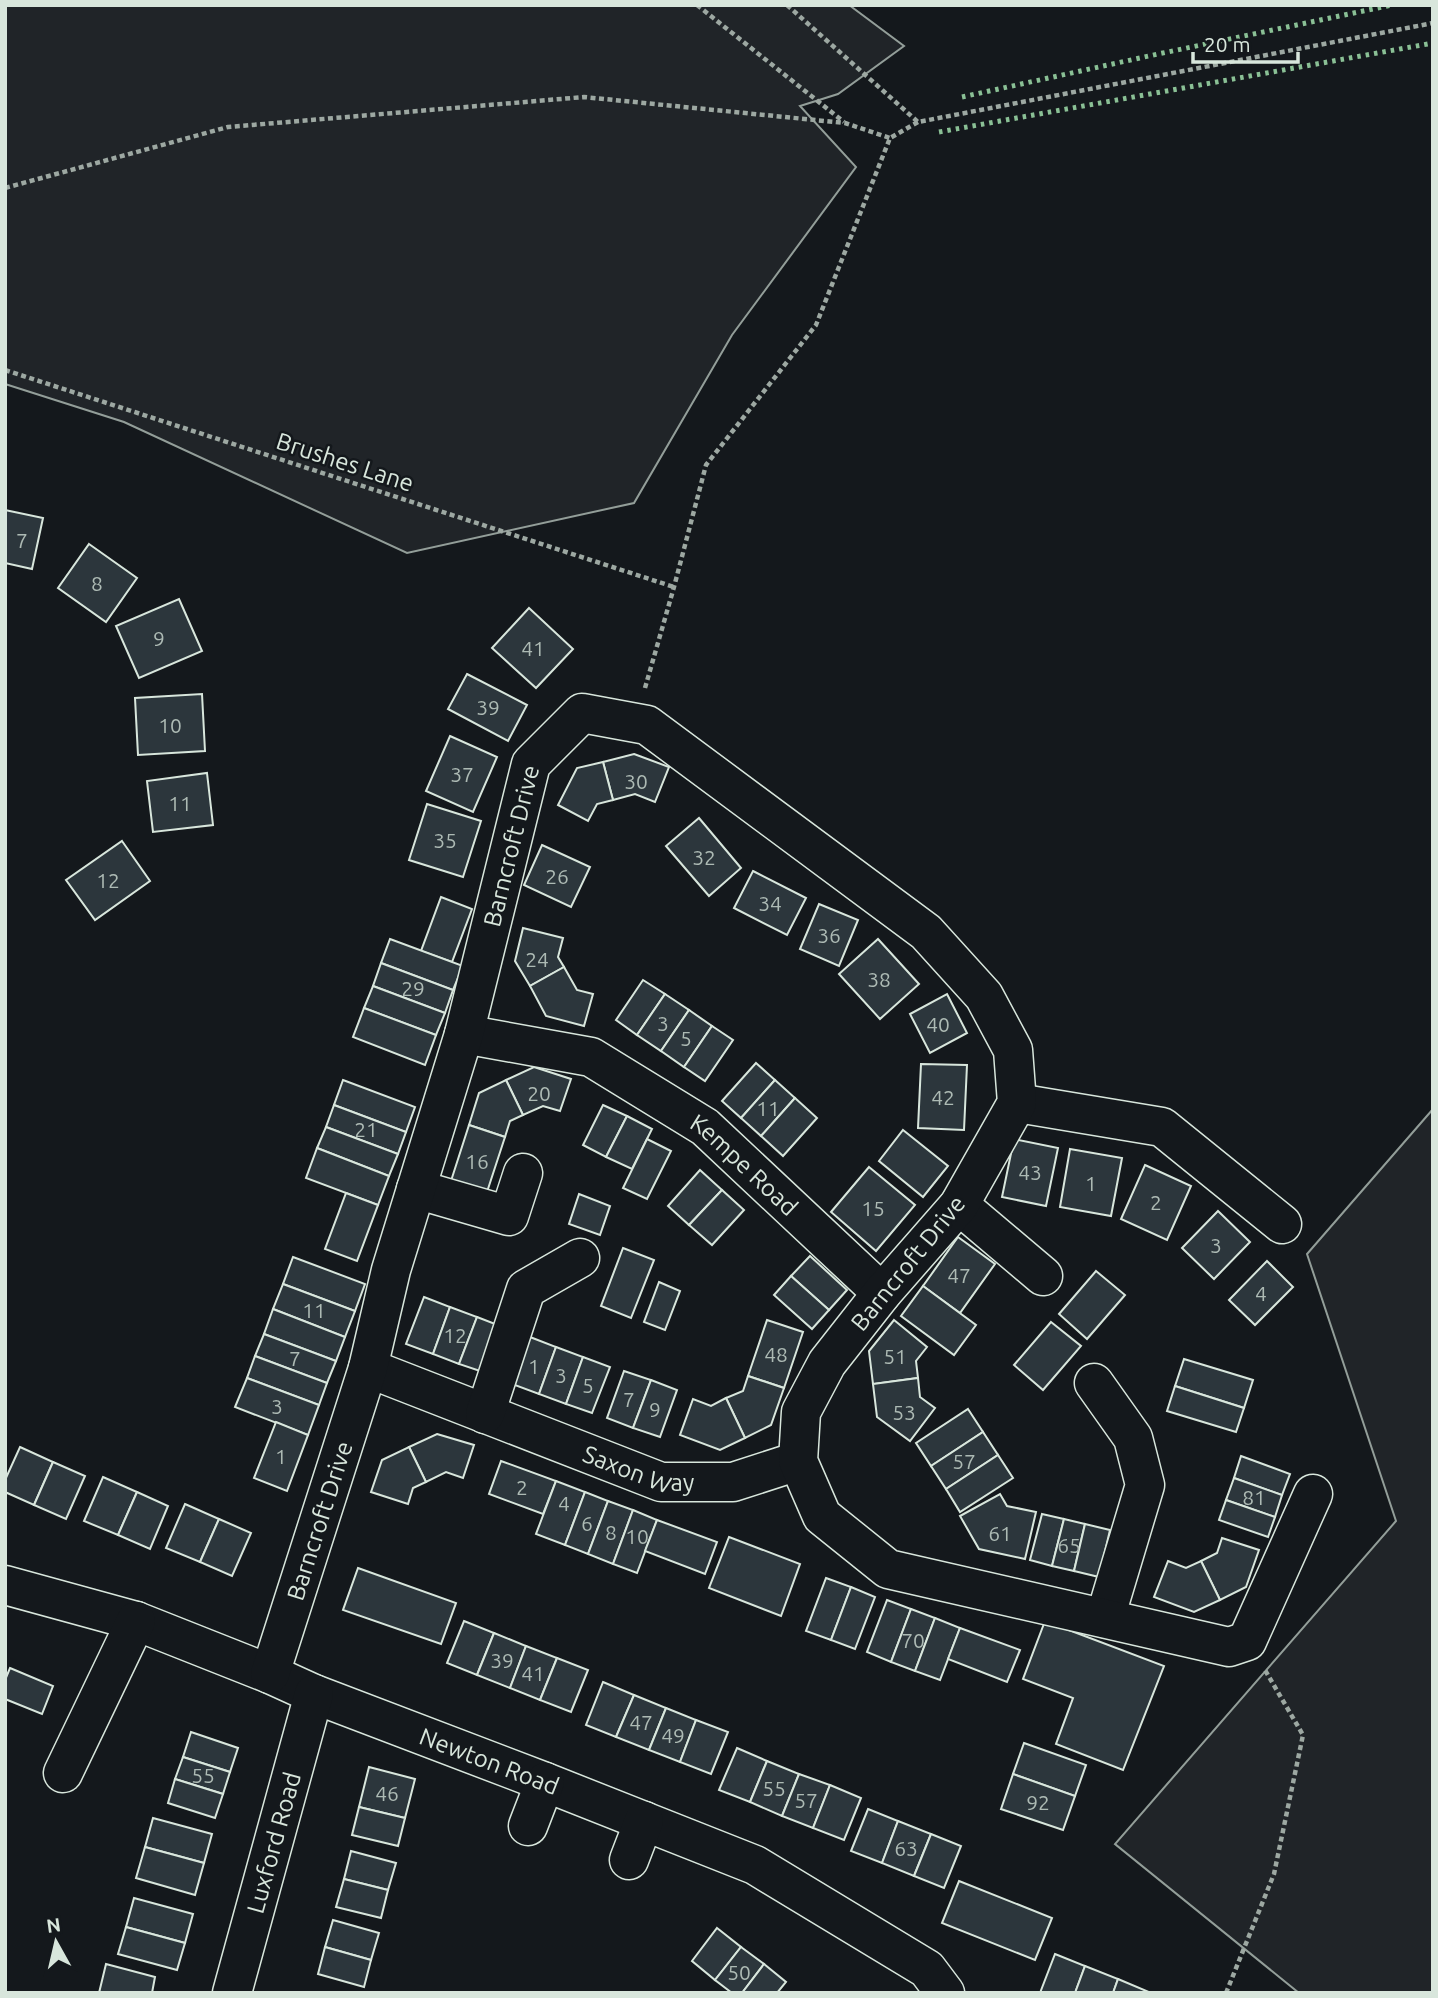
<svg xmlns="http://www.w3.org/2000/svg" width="1438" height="1998" viewBox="0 0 1438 1998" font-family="Ubuntu,sans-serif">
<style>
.green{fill:#202428;stroke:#939e99;stroke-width:2}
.building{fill:#2c363c;stroke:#d8e6dc;stroke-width:2}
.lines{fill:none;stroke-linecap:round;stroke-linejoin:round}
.minor-casing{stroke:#d8e6dc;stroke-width:41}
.path{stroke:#9da8a2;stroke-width:4.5;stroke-dasharray:5 3.5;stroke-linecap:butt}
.minor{stroke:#14181c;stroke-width:38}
.hedge{stroke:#8ac095;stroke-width:5;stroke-dasharray:3.5 5;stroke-linecap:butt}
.labels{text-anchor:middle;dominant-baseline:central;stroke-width:5;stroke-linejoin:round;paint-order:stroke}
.number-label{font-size:21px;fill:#adbab4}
.street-label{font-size:24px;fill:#d8e6dc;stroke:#14181c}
</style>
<rect width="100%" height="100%" fill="#14181c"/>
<g class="green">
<polygon points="5,5 849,5 904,46 838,94 800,106 856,167 732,335 634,503 407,553 124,422 5,384"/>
<polygon points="1433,1109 1433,1993 1299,1993 1115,1844 1396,1521 1307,1254"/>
</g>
<g class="building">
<polygon points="5,510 43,518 32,569 5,563"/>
<polygon points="89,544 137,578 106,622 58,588"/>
<polygon points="179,599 202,651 139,678 116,626"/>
<polygon points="529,608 573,649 536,688 492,648"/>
<polygon points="467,674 527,705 508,741 448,709"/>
<polygon points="202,694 205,751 138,755 135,698"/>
<polygon points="450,736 497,757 473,812 426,791"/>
<polygon points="634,754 669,767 655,802 635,794 613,800 603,762"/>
<polygon points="603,762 613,800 597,804 588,821 558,805 577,768"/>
<polygon points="207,773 213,825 153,832 147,781"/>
<polygon points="427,804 481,821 463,877 409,860"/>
<polygon points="699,818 741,868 709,896 666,846"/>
<polygon points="122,841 150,881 95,920 66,880"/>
<polygon points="542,845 590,867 571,907 524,885"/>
<polygon points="753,871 806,898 787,935 734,908"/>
<polygon points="441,897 472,909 452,962 421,951"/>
<polygon points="819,904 858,920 839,966 800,949"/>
<polygon points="523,928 563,938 558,957 564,967 530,986 515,961"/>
<polygon points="390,939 463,966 453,990 381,963"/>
<polygon points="878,939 919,984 880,1019 839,974"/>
<polygon points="381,963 453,990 445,1013 373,986"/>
<polygon points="564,967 577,990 593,994 584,1026 546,1016 530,986"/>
<polygon points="643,980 665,994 637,1035 616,1020"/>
<polygon points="373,986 445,1013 436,1035 364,1008"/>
<polygon points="665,994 689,1010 661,1051 637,1035"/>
<polygon points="947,994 967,1033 930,1053 910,1014"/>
<polygon points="364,1008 436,1035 425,1065 353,1037"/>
<polygon points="689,1010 712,1026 684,1067 661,1051"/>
<polygon points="712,1026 733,1040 705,1081 684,1067"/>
<polygon points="756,1063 775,1080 741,1118 722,1101"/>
<polygon points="921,1064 967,1065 964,1130 918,1128"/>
<polygon points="534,1067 571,1079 560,1111 543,1106 523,1115 506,1080"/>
<polygon points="343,1080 415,1107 406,1132 334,1105"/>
<polygon points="506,1080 523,1115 510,1121 505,1137 469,1125 479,1093"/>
<polygon points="775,1080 795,1098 761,1136 741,1118"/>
<polygon points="795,1098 817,1118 783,1156 761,1136"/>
<polygon points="334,1105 406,1132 398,1154 326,1127"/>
<polygon points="603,1105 627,1116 606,1157 583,1145"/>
<polygon points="627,1116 652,1129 632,1169 606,1157"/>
<polygon points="469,1125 505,1137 486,1195 450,1184"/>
<polygon points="326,1127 398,1154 389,1176 317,1148"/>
<polygon points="903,1130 948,1166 923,1197 879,1161"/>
<polygon points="647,1139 671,1151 647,1199 623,1188"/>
<polygon points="1014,1139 1058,1148 1046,1206 1002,1197"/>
<polygon points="317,1148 389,1176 378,1205 306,1178"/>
<polygon points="1070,1149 1122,1158 1111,1216 1060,1207"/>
<polygon points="1145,1165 1191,1186 1167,1240 1121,1219"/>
<polygon points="869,1167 915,1205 876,1251 831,1212"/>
<polygon points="700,1170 722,1190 689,1225 668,1206"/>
<polygon points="722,1190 744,1210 712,1245 689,1225"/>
<polygon points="346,1193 378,1205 357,1261 325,1249"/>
<polygon points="579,1194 610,1206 600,1235 569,1224"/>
<polygon points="1218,1211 1250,1242 1214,1279 1182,1248"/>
<polygon points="958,1237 995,1264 960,1313 923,1286"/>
<polygon points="623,1248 654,1260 631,1318 601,1306"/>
<polygon points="810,1256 847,1290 829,1310 791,1276"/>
<polygon points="293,1257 365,1284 355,1311 283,1284"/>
<polygon points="1267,1261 1293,1287 1255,1325 1229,1300"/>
<polygon points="1096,1271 1125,1295 1087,1339 1059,1314"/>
<polygon points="791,1276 829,1310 812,1329 774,1295"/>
<polygon points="659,1282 680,1291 665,1330 644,1322"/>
<polygon points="283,1284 355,1311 345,1337 273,1309"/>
<polygon points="923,1286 976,1325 954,1355 901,1316"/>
<polygon points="424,1297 450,1307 433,1354 406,1344"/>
<polygon points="450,1307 477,1317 459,1364 433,1354"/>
<polygon points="273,1309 345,1337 336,1361 264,1334"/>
<polygon points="477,1317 503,1327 486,1373 459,1364"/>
<polygon points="767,1320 803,1332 784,1388 748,1376"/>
<polygon points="894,1320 927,1347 916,1361 918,1378 873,1384 869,1351"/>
<polygon points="1051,1322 1081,1346 1043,1390 1014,1365"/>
<polygon points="264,1334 336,1361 327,1383 255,1356"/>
<polygon points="530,1337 556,1347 539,1394 512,1384"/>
<polygon points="556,1347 583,1357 566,1404 539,1394"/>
<polygon points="255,1356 327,1383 319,1405 247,1378"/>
<polygon points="583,1357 610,1367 592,1413 566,1404"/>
<polygon points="1184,1359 1253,1380 1244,1408 1175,1386"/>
<polygon points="624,1371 651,1380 633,1428 607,1418"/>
<polygon points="748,1376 784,1388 771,1425 745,1438 726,1398 743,1391"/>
<polygon points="247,1378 319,1405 308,1435 235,1407"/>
<polygon points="918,1378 920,1397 935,1408 910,1441 877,1417 873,1384"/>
<polygon points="651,1380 677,1390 660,1437 633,1428"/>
<polygon points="1175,1386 1244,1408 1236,1432 1167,1411"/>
<polygon points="726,1398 745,1438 720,1450 680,1435 693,1399 711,1406"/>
<polygon points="968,1409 983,1432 931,1466 916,1443"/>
<polygon points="276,1422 308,1435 287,1491 254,1478"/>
<polygon points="983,1432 998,1455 946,1489 931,1466"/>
<polygon points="437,1434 474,1445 463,1478 446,1472 426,1482 409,1447"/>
<polygon points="20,1447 53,1462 34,1505 5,1492 5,1480"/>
<polygon points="409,1447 426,1482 413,1488 408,1504 371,1492 382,1460"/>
<polygon points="998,1455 1013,1478 960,1512 946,1489"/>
<polygon points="1241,1456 1290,1474 1282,1495 1234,1478"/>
<polygon points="501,1461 556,1481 543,1514 489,1494"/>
<polygon points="53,1462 85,1476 66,1519 34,1505"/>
<polygon points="103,1477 137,1492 118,1535 84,1521"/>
<polygon points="1234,1478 1282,1495 1275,1517 1226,1500"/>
<polygon points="556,1481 585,1492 565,1545 536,1534"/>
<polygon points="137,1492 168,1506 150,1549 118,1535"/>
<polygon points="585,1492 608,1501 588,1554 565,1545"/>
<polygon points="1000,1494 1007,1506 1036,1512 1025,1559 979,1549 960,1516"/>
<polygon points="1226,1500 1275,1517 1268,1537 1219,1520"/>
<polygon points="608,1501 633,1510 613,1564 588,1554"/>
<polygon points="185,1504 219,1519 200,1562 166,1548"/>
<polygon points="633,1510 657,1520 637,1573 613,1564"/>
<polygon points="1042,1514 1064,1519 1052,1566 1030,1560"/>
<polygon points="219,1519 251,1533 232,1576 200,1562"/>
<polygon points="1064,1519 1085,1524 1074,1571 1052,1566"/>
<polygon points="657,1520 717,1542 705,1574 645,1551"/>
<polygon points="1085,1524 1110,1530 1099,1577 1074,1571"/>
<polygon points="729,1537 800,1564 781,1616 709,1588"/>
<polygon points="1222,1538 1259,1550 1246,1587 1220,1600 1201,1561 1217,1553"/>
<polygon points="1168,1561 1186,1568 1201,1561 1220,1600 1194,1612 1154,1597"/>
<polygon points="358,1568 456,1603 441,1644 343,1610"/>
<polygon points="826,1578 851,1587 831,1640 806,1631"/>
<polygon points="851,1587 875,1597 855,1649 831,1640"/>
<polygon points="887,1600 911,1609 891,1662 867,1652"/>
<polygon points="911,1609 935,1618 915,1671 891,1662"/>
<polygon points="935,1618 960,1628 940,1680 915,1671"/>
<polygon points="464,1621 494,1633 477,1675 447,1663"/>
<polygon points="1045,1621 1164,1666 1123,1770 1056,1744 1073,1698 1023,1679"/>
<polygon points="960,1628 1020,1650 1007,1682 948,1659"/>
<polygon points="494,1633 526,1646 510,1688 477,1675"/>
<polygon points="526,1646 557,1658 540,1700 510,1688"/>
<polygon points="557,1658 588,1670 571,1712 540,1700"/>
<polygon points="10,1668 53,1686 42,1714 5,1699 5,1680"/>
<polygon points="603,1682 634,1695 616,1737 586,1725"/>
<polygon points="634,1695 666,1708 649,1750 616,1737"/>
<polygon points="666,1708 696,1720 680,1762 649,1750"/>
<polygon points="696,1720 728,1732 711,1774 680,1762"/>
<polygon points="191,1732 238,1748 230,1772 183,1757"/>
<polygon points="1024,1743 1086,1765 1075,1796 1013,1774"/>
<polygon points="737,1748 767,1761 750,1802 719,1790"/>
<polygon points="183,1757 230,1772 223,1794 175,1779"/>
<polygon points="767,1761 799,1774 782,1816 750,1802"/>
<polygon points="369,1767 415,1779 405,1818 359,1807"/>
<polygon points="799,1774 830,1785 813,1828 782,1816"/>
<polygon points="1013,1774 1075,1796 1063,1830 1001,1809"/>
<polygon points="175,1779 223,1794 215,1818 168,1803"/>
<polygon points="830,1785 861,1798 844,1840 813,1828"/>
<polygon points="359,1807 405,1818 398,1846 352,1835"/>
<polygon points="868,1809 898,1821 882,1863 851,1851"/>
<polygon points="153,1818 212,1834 204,1863 145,1847"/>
<polygon points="898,1821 931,1834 914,1876 882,1863"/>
<polygon points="931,1834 961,1846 944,1888 914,1876"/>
<polygon points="145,1847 204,1863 195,1895 136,1878"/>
<polygon points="351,1851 396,1863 388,1890 344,1879"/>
<polygon points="344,1879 388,1890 381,1918 336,1907"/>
<polygon points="959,1881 1052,1918 1035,1960 942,1923"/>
<polygon points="134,1898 193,1914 185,1943 126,1927"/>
<polygon points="333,1920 379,1933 371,1960 325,1947"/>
<polygon points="126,1927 185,1943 177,1970 118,1954"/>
<polygon points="717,1928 741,1947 715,1980 692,1961"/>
<polygon points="325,1947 371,1960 364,1987 318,1974"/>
<polygon points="741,1947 764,1964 742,1993 732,1993 715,1980"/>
<polygon points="1055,1954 1085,1966 1075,1993 1040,1993"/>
<polygon points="106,1964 155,1977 152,1993 99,1993"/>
<polygon points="764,1964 786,1982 777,1993 742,1993"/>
<polygon points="1085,1966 1118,1979 1113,1993 1075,1993"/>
<polygon points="1118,1979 1149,1992 1148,1993 1113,1993"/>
</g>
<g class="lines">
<defs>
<g id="minor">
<path id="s1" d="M464,1034L591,1057L705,1127L882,1293"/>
<polyline points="1017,1103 1162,1127 1282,1224"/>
<polyline points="416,1189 509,1216 523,1173"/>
<polyline points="959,1205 1043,1276"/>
<path id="s2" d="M368,1368L661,1482H733L798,1461"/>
<polyline points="1094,1383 1133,1438 1145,1485 1105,1618"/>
<polyline points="485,1414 526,1289 580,1258"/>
<path id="s3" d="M5,1585L136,1621L270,1674L314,1694L545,1782L755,1865L927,1969L945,1993"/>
<path id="s4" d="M270,1674L368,1368L391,1270L464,1034L531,764L582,713L647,725L926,932L984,996L1013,1050L1017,1103L959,1205L882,1293L827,1363L801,1412L798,1461L822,1516L888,1569L1229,1647L1247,1641L1313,1494"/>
<polyline points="63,1773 136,1621"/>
<polyline points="528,1826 545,1782"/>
<polyline points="629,1860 644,1821"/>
<path id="s5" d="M232,1993L314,1694"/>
</g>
</defs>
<use href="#minor" class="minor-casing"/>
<g class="path">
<polyline points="697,5 844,122"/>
<polyline points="787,5 918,122 1433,23"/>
<polyline points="5,188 228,127 584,97 845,123 890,138"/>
<polyline points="5,370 674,587"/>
<polyline points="645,688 674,587 706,465 816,325 890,138 918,122"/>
<polyline points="1226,1993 1274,1874 1303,1735 1265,1670"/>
</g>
<use href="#minor" class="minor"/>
<g class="hedge">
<polyline points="962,97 1158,54 1392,5"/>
<polyline points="939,132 1433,43"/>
</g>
</g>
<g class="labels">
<g class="number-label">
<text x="22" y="540">7</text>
<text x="97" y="583">8</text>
<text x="159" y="638">9</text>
<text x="533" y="648">41</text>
<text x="488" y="707">39</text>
<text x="170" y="725">10</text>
<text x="462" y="774">37</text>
<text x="636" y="781">30</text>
<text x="180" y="803">11</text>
<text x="445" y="840">35</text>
<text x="704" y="857">32</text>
<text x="557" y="876">26</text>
<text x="108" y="880">12</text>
<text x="770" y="903">34</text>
<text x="829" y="935">36</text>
<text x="537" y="959">24</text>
<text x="879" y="979">38</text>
<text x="413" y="988">29</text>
<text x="663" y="1023">3</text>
<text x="938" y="1024">40</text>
<text x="686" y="1038">5</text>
<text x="539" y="1093">20</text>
<text x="943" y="1097">42</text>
<text x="768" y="1108">11</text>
<text x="366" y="1129">21</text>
<text x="477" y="1161">16</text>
<text x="1030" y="1172">43</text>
<text x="1091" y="1183">1</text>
<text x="1156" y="1202">2</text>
<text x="873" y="1208">15</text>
<text x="1216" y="1245">3</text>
<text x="959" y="1275">47</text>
<text x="1261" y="1293">4</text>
<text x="314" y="1310">11</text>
<text x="455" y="1335">12</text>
<text x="776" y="1354">48</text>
<text x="895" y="1356">51</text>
<text x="295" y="1358">7</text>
<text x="534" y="1366">1</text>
<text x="561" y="1375">3</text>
<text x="588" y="1385">5</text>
<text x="629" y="1399">7</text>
<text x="277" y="1406">3</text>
<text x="655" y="1409">9</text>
<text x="904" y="1412">53</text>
<text x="281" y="1456">1</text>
<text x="964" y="1461">57</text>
<text x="522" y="1487">2</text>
<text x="1254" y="1497">81</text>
<text x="564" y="1503">4</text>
<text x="587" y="1523">6</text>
<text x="611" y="1532">8</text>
<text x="1000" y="1533">61</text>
<text x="637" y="1536">10</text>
<text x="1069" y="1545">65</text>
<text x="913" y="1640">70</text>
<text x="502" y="1660">39</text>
<text x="533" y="1673">41</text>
<text x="641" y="1722">47</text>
<text x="673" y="1735">49</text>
<text x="203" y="1775">55</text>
<text x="774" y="1788">55</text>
<text x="387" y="1793">46</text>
<text x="806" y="1800">57</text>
<text x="1038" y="1802">92</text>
<text x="906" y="1848">63</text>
<text x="739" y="1972">50</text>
</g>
<g class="street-label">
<text transform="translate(345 462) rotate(18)">Brushes Lane</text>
<text stroke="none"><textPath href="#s4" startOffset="863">Barncroft Drive</textPath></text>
<text stroke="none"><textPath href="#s1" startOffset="317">Kempe Road</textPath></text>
<text transform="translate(908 1263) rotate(-51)">Barncroft Drive</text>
<text stroke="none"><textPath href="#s2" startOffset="290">Saxon Way</textPath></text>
<text stroke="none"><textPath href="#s4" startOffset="161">Barncroft Drive</textPath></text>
<text stroke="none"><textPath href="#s3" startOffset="516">Newton Road</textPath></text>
<text stroke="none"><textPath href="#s5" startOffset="156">Luxford Road</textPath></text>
</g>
</g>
<rect width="1438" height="1998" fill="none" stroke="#d8e6dc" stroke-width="14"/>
<g transform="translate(56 1942) rotate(352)" stroke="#14181c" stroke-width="5" paint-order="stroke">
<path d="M0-5L12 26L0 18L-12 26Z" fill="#d8e6dc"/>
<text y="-10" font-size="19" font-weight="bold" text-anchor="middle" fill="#d8e6dc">N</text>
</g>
<path d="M1193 52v10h105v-10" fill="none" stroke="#d8e6dc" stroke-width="3.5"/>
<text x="1204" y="52" font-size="21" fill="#d8e6dc" stroke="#14181c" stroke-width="5" paint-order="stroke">20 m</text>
</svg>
